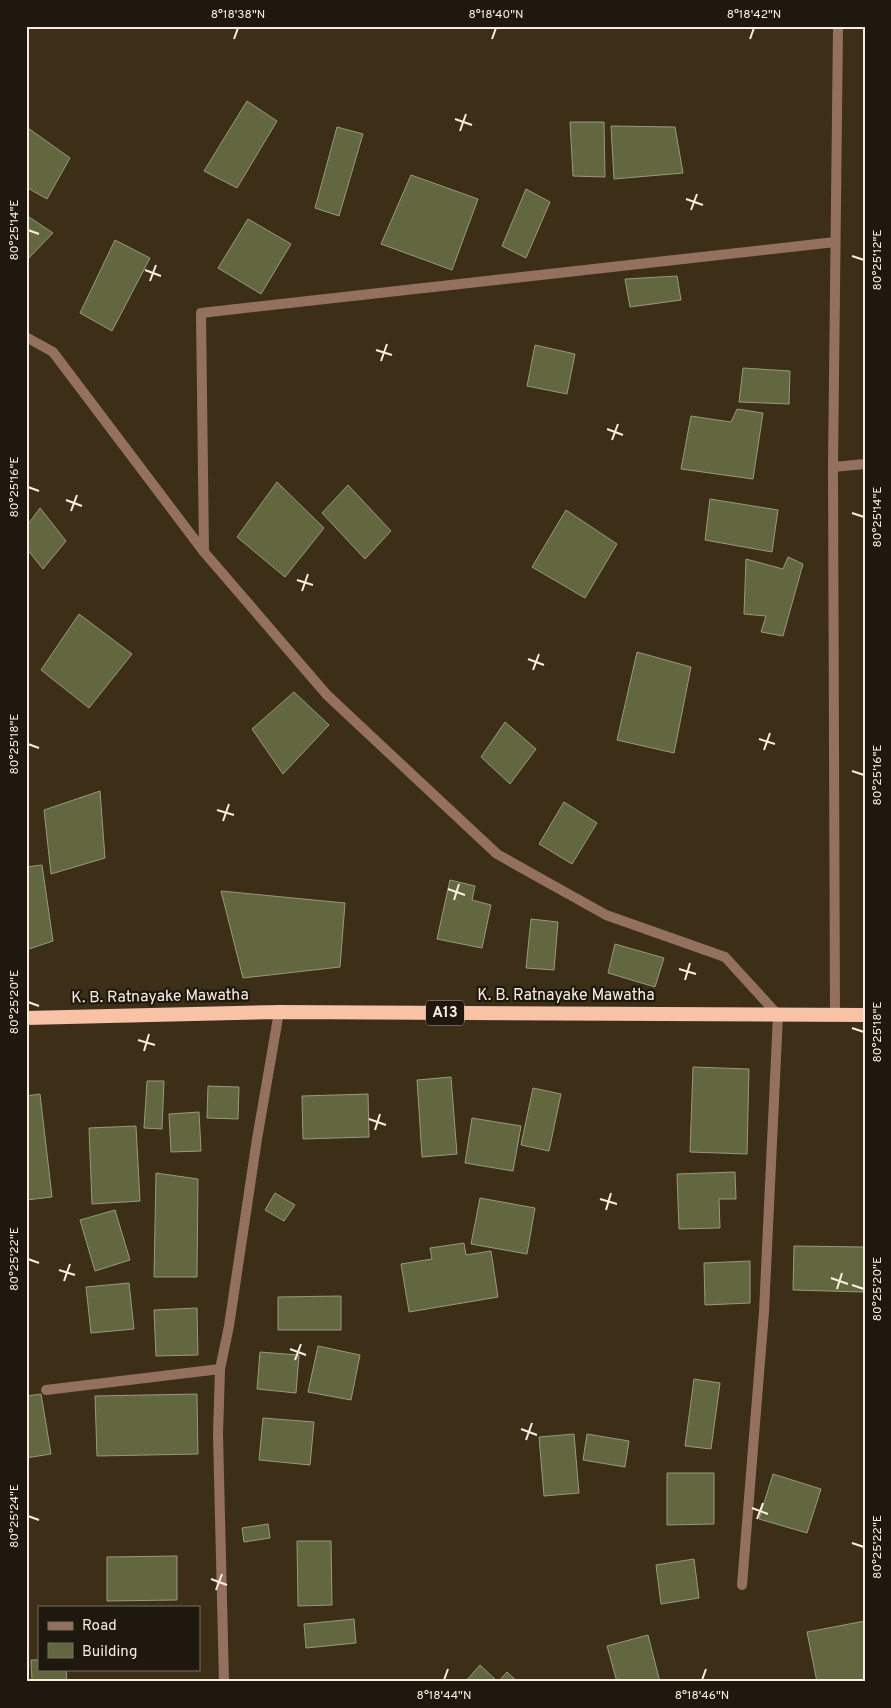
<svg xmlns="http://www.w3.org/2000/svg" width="891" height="1708" viewBox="0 0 891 1708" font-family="Overpass,sans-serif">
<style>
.building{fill:#636740;stroke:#969a7c}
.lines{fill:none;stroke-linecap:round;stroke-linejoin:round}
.service{stroke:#94715e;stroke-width:10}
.minor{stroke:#94715e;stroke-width:10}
.trunk{stroke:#f7c2a5;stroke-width:14}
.ticks{fill:none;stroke:#f7eee0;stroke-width:2}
.labels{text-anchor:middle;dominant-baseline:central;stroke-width:4.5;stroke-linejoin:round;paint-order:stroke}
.shield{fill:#1e180e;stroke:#b6aea1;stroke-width:1}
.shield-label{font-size:15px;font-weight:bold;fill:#f7eee0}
.street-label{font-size:16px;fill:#f7eee0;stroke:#1e180e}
.neatline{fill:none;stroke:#f7eee0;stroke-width:2}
.ticks-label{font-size:12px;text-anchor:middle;fill:#f7eee0}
</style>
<rect width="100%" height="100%" fill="#3d2f17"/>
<g class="building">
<polygon points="247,101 277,121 237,188 204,171"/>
<polygon points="570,122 604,122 605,177 573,176"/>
<polygon points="611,126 675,127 683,173 614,179"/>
<polygon points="337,127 363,134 339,216 315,208"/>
<polygon points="28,128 70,158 47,199 26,187 26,130"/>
<polygon points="411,175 478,199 452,270 381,244"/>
<polygon points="526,189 550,202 526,258 502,246"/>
<polygon points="26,215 53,233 26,261"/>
<polygon points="248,219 291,244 261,294 218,268"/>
<polygon points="115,240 150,258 112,331 80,313"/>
<polygon points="677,276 681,300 630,307 625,279"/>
<polygon points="535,345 575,354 567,394 527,386"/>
<polygon points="743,368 790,371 789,404 739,402"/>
<polygon points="737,409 763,413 753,479 681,469 691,416 731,422"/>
<polygon points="277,482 324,528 285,577 237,537"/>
<polygon points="348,485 391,531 365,559 322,513"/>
<polygon points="710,499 778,510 772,552 705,540"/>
<polygon points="40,508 66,541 43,569 26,548 26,527"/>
<polygon points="566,510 617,544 585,598 532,567"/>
<polygon points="788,557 803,564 783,636 761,632 766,616 744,614 746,559 783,569"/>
<polygon points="79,614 132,654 89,708 41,670"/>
<polygon points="637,652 691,667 674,753 617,740"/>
<polygon points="294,692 329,725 283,774 252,729"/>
<polygon points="505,722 536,749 510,784 481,757"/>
<polygon points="100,791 105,858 51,874 44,810"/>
<polygon points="564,802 597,823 572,864 539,844"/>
<polygon points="42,865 53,941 26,950 26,867"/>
<polygon points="450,880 475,886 472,900 491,905 482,948 437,939"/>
<polygon points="221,891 345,903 340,967 243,978"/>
<polygon points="531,919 558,922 554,970 526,968"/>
<polygon points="615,944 664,958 655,987 608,973"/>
<polygon points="693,1067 749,1069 747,1154 690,1152"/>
<polygon points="451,1077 457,1154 422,1157 417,1080"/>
<polygon points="147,1081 164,1081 162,1129 144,1128"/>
<polygon points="208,1086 239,1087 238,1119 207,1118"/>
<polygon points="533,1088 561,1094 549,1151 521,1145"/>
<polygon points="40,1094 52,1197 26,1200 26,1096"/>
<polygon points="368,1094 369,1137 303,1139 302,1096"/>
<polygon points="199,1112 201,1151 171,1152 169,1114"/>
<polygon points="472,1118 521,1126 513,1171 465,1163"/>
<polygon points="136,1126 140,1201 92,1204 89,1128"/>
<polygon points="735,1172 736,1199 719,1199 720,1228 679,1229 677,1174"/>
<polygon points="156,1173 198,1179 197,1277 154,1277"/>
<polygon points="275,1193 295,1205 284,1221 265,1210"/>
<polygon points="480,1198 535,1208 527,1254 471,1244"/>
<polygon points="115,1210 130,1260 95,1271 80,1220"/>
<polygon points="464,1243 466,1255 491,1251 498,1297 409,1312 401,1264 432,1259 430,1248"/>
<polygon points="794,1246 865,1247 864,1292 793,1290"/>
<polygon points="750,1261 750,1303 705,1305 704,1263"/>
<polygon points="129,1283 134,1329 91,1333 86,1287"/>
<polygon points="341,1296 341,1330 278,1330 278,1297"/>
<polygon points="197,1308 198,1355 156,1356 154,1310"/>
<polygon points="318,1346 360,1355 351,1400 308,1392"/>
<polygon points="260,1352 299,1355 296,1393 257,1389"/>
<polygon points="694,1379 720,1383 711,1449 685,1446"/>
<polygon points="41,1394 51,1454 26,1458 26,1396"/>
<polygon points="197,1394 198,1454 97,1456 95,1396"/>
<polygon points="263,1418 314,1422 310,1465 259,1460"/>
<polygon points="574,1434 579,1493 544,1496 539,1437"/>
<polygon points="587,1434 629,1441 625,1467 583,1460"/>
<polygon points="667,1473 714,1473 714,1524 667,1525"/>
<polygon points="773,1474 821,1489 807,1533 759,1519"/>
<polygon points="268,1524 270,1538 244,1542 242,1528"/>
<polygon points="297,1541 331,1541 332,1605 298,1606"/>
<polygon points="177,1556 177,1600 107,1601 107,1557"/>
<polygon points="694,1559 699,1598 661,1604 656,1565"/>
<polygon points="354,1619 356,1643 306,1648 304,1624"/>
<polygon points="865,1621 865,1682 817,1682 807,1632"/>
<polygon points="648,1635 660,1682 617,1682 607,1646"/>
<polygon points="31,1660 39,1660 39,1669 66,1669 67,1682 32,1682"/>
<polygon points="480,1665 498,1682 507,1672 518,1682 465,1682"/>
</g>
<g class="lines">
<g class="service">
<polyline points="46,1390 220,1369"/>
<polyline points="742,1585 764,1312 778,1015"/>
</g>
<g class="minor">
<polyline points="26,337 53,352 204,552 327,695 497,854 606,915 725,957 778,1015"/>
<polyline points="833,467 865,464"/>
<polyline points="204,552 201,313 835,242"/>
<polyline points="835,1016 833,467 838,26"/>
<polyline points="224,1682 218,1434 220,1369 229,1326 257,1139 279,1012"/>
</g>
<polyline class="trunk" points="26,1018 279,1012 865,1015"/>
</g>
<path class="ticks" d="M234,39L238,28M492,39L496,28M750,39L754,28M455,119L472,125M460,131L466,114M686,199L703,205M691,210L697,194M28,230L39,234M852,256L864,260M145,270L161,276M150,281L156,265M376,350L392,355M381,361L387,344M607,429L623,435M612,440L618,424M28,487L39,491M66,500L82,506M71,511L77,495M852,513L864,517M297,580L313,585M302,591L308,574M528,659L544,665M533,670L539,654M759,739L775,744M28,744L39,748M764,750L770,733M852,771L864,775M217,810L234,815M223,821L229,804M448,889L465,895M454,900L459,884M679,969L696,974M685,980L690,963M28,1002L39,1006M852,1028L864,1032M138,1040L155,1045M144,1051L149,1034M369,1119L386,1125M375,1130L380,1114M600,1199L617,1204M606,1210L611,1193M28,1259L39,1263M59,1270L75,1275M831,1278L848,1284M64,1281L70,1264M852,1285L864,1289M837,1289L842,1273M290,1349L306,1355M295,1360L301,1344M521,1429L537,1435M526,1440L532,1423M752,1508L768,1514M28,1516L39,1520M757,1519L763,1503M852,1543L864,1547M211,1579L227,1585M216,1590L222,1574M444,1680L448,1669M702,1680L706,1669"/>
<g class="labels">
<rect class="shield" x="426" y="1000.5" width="38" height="25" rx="4"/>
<g class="shield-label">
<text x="445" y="1013">A13</text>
</g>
<g class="street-label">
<text x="566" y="996">K. B. Ratnayake Mawatha</text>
<text transform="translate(160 997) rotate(-1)">K. B. Ratnayake Mawatha</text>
</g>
</g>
<rect width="891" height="1708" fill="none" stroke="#1e180e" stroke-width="55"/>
<rect x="38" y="1606" width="162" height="65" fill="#1e180e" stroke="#756e62"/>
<rect x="48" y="1622" width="25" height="8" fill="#94715e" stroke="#756e62"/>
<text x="82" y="1630" font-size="15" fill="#f7eee0">Road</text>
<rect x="48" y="1643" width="25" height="15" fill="#636740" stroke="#756e62"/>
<text x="82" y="1656" font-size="15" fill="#f7eee0">Building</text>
<rect x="28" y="28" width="836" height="1652" class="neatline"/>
<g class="ticks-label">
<text x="238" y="18">8°18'38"N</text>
<text x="496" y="18">8°18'40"N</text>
<text x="754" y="18">8°18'42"N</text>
<text transform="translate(14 230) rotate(-90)" y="4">80°25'14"E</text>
<text transform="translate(877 260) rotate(-90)" y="4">80°25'12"E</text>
<text transform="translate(14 487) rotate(-90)" y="4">80°25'16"E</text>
<text transform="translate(877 517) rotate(-90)" y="4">80°25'14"E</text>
<text transform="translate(14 744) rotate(-90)" y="4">80°25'18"E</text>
<text transform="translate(877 775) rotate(-90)" y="4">80°25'16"E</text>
<text transform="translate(14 1002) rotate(-90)" y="4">80°25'20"E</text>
<text transform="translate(877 1032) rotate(-90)" y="4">80°25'18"E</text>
<text transform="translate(14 1259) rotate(-90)" y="4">80°25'22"E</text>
<text transform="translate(877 1289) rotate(-90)" y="4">80°25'20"E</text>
<text transform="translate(14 1516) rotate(-90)" y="4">80°25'24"E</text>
<text transform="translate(877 1547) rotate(-90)" y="4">80°25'22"E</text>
<text x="444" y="1699">8°18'44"N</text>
<text x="702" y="1699">8°18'46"N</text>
</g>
</svg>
